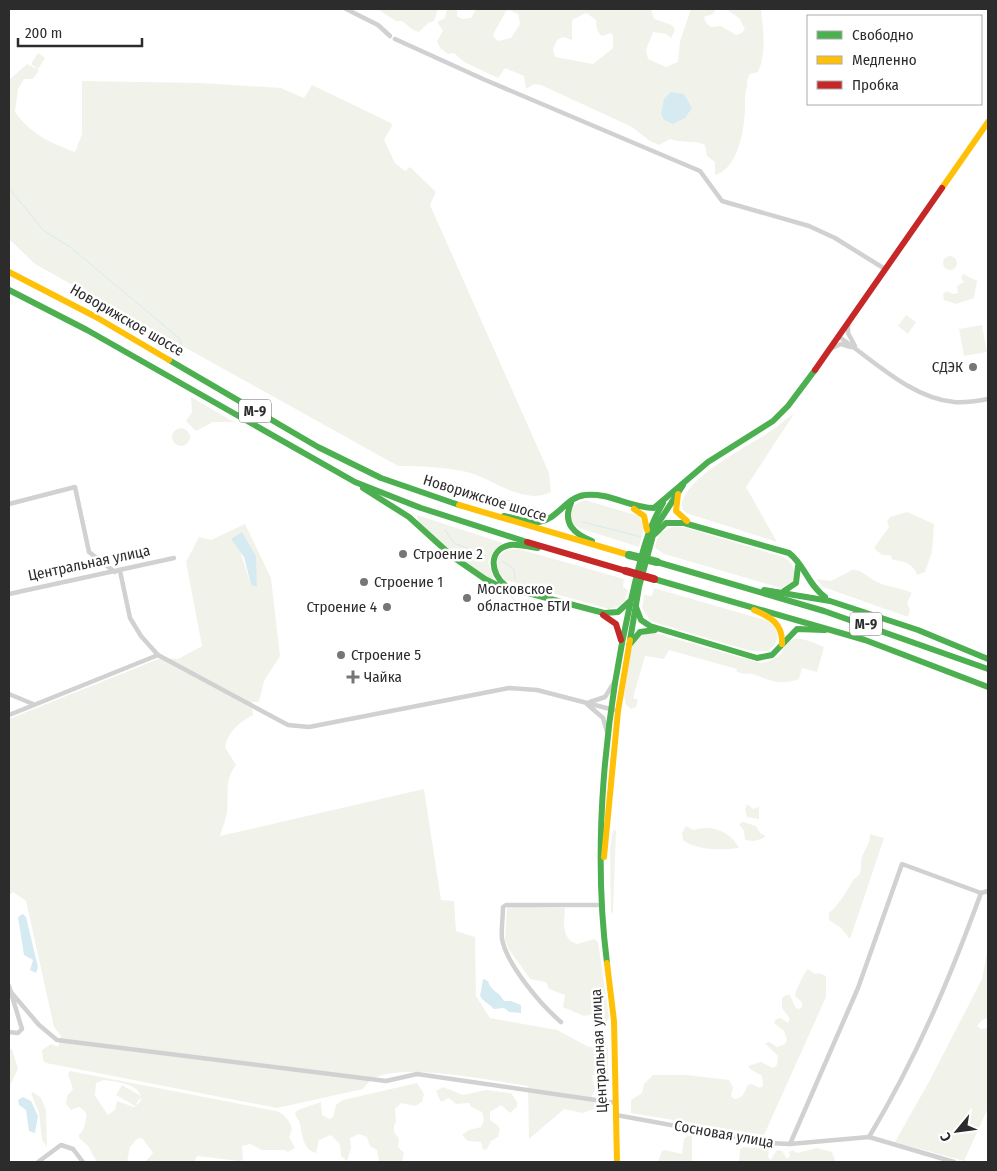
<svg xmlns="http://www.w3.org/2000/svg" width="997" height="1171" viewBox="0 0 997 1171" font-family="'Fira Sans Condensed',sans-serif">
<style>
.green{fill:#f1f3ea;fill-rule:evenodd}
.water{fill:#d5ebf1}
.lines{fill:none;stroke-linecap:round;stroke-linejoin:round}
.stream{stroke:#d5ebf1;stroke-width:1}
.street{stroke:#d1d1d1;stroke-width:4.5}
.fast{stroke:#4caf50;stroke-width:6}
.slow{stroke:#ffc107;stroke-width:6}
.jam{stroke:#c62828;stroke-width:6}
.fast-bridge{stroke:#4caf50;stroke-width:8}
.jam-bridge{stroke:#c62828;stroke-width:8}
.poi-dot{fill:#767676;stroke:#fff;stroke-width:2}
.labels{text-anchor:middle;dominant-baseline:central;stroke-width:5;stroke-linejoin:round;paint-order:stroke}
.shield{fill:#fff;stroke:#6b6b6b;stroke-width:1}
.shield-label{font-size:14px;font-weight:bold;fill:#2c2c2c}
.street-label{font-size:15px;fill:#2c2c2c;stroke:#fff}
.poi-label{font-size:15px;fill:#2c2c2c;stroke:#fff;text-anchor:start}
</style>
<rect width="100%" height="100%" fill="#fff"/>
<g class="green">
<polygon points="377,9 438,9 434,21 428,23 419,32 413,30 402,21 396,21"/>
<path d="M447,9H457V16L462,19L471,18L476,9H651L654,19L672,25L675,30L671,38L666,34L653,32L646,50L648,59L666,67L678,62L680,41L691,9H716L713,14L704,17L706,23L711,27L721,26L736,35L742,33L745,29L739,18L726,9H761C763,30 767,52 758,72L750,74L747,80C748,87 745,91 745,98C746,120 741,168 715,175V162L707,156L705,145C695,140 681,143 670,139L659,145L650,141L632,127L541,85L534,84L526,89L524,76L505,68L498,78L464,62L454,53L448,54L440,48L437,41L443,31L437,22L445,18ZM509,10L518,14L520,24L511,38L498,41L493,36L494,33L506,11ZM586,13L596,20C596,27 597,32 602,36L611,33L613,35V48L593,64L555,57L553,49L557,40L563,37L572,40V20Z"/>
<polygon points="38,53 45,58 38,69 31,64"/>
<path d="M27,64L39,70L33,79H24L18,89L15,112C31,134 50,143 75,152L82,134V81L201,83L281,88L304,98L312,85L391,123L392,126L384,140L395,163L405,171L410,167L436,192L430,205L549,473L551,492C523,506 494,479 467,472C444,467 422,466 398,466L35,264L9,239V80Z"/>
<circle cx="950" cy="263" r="7"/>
<polygon points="963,274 977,281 974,298 956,304 944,300 943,294 947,291 953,294 958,293 957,286 964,282 961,278"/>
<polygon points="906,315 916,322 908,334 898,326"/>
<polygon points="982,325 987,352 964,356 959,329"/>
<polygon points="191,397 234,422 213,422 196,431 186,421 192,412"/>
<path d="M794,414L746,487L777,542L686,513L682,508C679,480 749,446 769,432C778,427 785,419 794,414Z"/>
<circle cx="181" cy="437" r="9"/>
<path d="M585,500L639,516L644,527L639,547L579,528L571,523C567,510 573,504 585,500Z"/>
<path d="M907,512L934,524L932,552L925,572L917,575C914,564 904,561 893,560L890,555H882L874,548L889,527L887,522L890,517Z"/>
<polygon points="417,515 503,543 493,552 488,562 494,580 462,563 418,521"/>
<path d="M245,524L271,578L280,656L264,681L259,702H252L253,715C240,722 228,731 225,747L236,765C224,780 229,794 227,812C226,820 222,828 220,836L424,789L441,900L454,901L456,931L475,937L476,996L490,1018L557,1030L589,1047L608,1048V1075H592L595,1089L590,1101L598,1104L597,1108L582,1113L564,1109L529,1139L528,1086C494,1081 398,1061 371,1080C368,1083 365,1086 363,1089L277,1108L46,1063L43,1060L42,1050L51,1044L58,1047L61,1036L54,1027L26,901L13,892L9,895V719L161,658L178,659L202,646L186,562L199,537L211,540ZM246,540C258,554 255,571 257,587L251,585L240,551Z"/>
<path d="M672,527H683L783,557C794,563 796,569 793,581L781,588L664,554L654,547L660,533Z"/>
<path d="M519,549L624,579L623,587L628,590C625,602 621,607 609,609L505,580L497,569L498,557L506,550Z"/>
<path d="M852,570C862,569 868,578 877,582C887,587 900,587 912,593L907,603L910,610L908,617L823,587L816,579L831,581Z"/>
<path d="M654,588L768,621C781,630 780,642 768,651H751L656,623L649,619L642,608L644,595L652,596Z"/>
<path d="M655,633L760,663C799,659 771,623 824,647L817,672L802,668L799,679C783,685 772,682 756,675C749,672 744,676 736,671L737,669L669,650L664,659L645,656L633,698L638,700L636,707L631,709L626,705L624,696L630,654L633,642L642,634Z"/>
<polygon points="747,804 753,809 759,807 759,819 747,817 745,810"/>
<polygon points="743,822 756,826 761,834 765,835 764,838 754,841 745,840 744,831 739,824"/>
<path d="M686,826L693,830C710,824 731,831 739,848C722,850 697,851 683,840L682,833Z"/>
<polygon points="616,830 613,912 611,914 610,849 613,831"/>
<path d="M870,834L884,838L850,939L841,928L829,920V913C840,903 845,894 852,882C854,878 858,877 860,873C862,868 860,862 862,857C865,849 870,844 870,834Z"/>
<path d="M510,906L565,908C564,922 561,939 577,944L594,939L598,942L609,1017L606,1024H601L597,1013L584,1016L563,1007L565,995L549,989L546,982L530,979L508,948L505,940L507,908Z"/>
<polygon points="988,947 988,1018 982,1020 977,1026 981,1029 988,1028 988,1108 964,1161 895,1142 930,1080 982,979"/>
<path d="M808,969L815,974L819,973L826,976V997L764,1135L631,1113V1100L642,1093L644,1084L653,1075H687L729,1080L733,1087L731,1096L734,1099C742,1099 745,1092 748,1085L752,1084L760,1088L763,1085L762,1076L750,1069L748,1066L761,1062L773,1068L777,1065L778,1056L765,1043L769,1042L777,1047L785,1044L787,1040L784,1031L774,1023L776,1019L781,1018L788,1023L790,1019L782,1008V998L786,995H790L795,1007L799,1009L802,1007V1002L795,996C795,991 804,973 808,969Z"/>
<polygon points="9,1049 12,1049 18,1069 9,1087"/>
<path d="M70,1071L276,1111C285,1114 290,1121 292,1129L289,1137L295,1148L288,1152L285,1150H262L250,1144L242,1146L243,1160L239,1161L197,1156L194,1162H145L153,1153L143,1139L138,1138L130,1147L127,1162H97L88,1146L79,1138V1134C84,1131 83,1129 85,1124C87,1114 88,1113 79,1107L71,1110L66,1104L67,1096L73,1089L68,1074ZM104,1080C116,1082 136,1083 141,1096L122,1085L116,1095L135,1106L141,1097L140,1102L134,1107L117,1101L115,1110L108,1115L95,1096L96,1083Z"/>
<path d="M417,1083L424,1094L422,1102L415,1106L401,1103L395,1109L396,1122L394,1126V1132L399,1139L398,1147L404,1153L402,1162L379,1161L377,1150L370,1146L367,1137L359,1134L350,1138L351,1148L347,1161L341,1156L340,1144L331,1135L319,1140L316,1153C303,1150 302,1134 300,1124C299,1119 296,1118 295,1113L298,1110L321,1102L322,1115L329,1119L333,1117L336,1105L343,1100Z"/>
<polygon points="443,1087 463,1095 486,1090 511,1093 517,1102 517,1107 510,1113 501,1105 490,1112 490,1120 497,1125 500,1129 498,1137 491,1141 487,1149 483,1150 481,1142 468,1141 462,1135 469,1130 481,1127 484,1120 482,1112 471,1107 469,1103 456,1104 449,1098 441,1102 436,1091"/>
<polygon points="33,1092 41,1098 46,1110 47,1147 42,1140 39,1113 31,1093"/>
<polygon points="688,1136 692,1136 692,1162 658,1162 662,1151 665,1150 682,1154 684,1138"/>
<polygon points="743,1147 769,1149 768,1157 771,1160 777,1150 782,1151 787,1159 790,1156 789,1152 793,1150 797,1153 817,1148 832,1152 835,1161 739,1162 740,1149"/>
</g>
<g class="water">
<polygon points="671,92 684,94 692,108 685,118 673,124 664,120 661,114 664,99"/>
<polygon points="242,532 256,556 257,587 251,585 244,557 231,539"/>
<polygon points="23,914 26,917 38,967 36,973 30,970 33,960 24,955 18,917"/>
<path d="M483,979L488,981C490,991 500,992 504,1001H511L521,1005V1013L509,1012L504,1008L494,1009C489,1004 483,1001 480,996Z"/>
<polygon points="23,1097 31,1101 38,1116 35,1133 29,1131 26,1110 19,1105 18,1100"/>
</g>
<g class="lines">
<g class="stream">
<polyline points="9,188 43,230 70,247 180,339 184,355"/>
<polyline points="456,484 539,510"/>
<polyline points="583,522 641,537"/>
<polyline points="445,530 454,543 486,556"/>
<polyline points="502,561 514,569 515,580"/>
<polyline points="510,595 519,605"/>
</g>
<g class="street">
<polyline points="346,9 378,25 390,36"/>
<polyline points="395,39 483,79 700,171 722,201 809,226 835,238 885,269"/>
<polyline points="848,323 848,333 855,346"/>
<path d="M838,336C873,360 911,398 954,402C965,403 977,401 988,399"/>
<polyline points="830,349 841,344 851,347"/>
<polyline points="9,504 75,487 89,552 115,572"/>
<polyline points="120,571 130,618 141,636 158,655 288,725 309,727 509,688 537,690 614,710"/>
<polyline points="9,594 174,558"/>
<polyline points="9,694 33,704"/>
<polyline points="590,702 605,697 615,681"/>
<polyline points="587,704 603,718 608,735"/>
<polyline points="9,715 158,655"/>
<polyline points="9,986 22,1029 18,1033 9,1032"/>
<polyline points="10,991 39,1025 57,1040 386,1081 417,1074 616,1103"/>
<path d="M561,1022C541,1005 507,965 502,939C501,929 503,917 503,907L506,905H602"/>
<polyline points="616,1115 769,1143 790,1144 869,1137 954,1162"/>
<path d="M869,1137C916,1059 950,978 981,893L988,891"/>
<polyline points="790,1144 858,988 902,864 981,893"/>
<polyline points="38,1162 61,1145 73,1149 83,1162"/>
</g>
<g class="fast">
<polyline points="9,290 87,330 355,482 421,508 527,542"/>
<polyline points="169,360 318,447 381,478 459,505"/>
<polyline points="363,488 409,517 453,557 485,579 497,585 604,613 618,612 629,602"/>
<path d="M571,503C562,523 574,534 592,541"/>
<path d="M504,516C515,518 527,523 539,522C558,519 566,497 585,495C608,492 631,508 654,508L708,462L773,421L788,406L815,370"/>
<path d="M655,534L666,523H684L789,553C805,565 808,585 825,597"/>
<polyline points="657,562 824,611 988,669"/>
<polyline points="654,579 865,640 988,687"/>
<path d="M505,585C491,574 487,550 510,545C519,544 529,547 538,548"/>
<polyline points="764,590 830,601 918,630 988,659"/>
<polyline points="784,591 796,583 798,566"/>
<polyline points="636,607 641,620 650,626 757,658 772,655 797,629 825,630"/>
<polyline points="630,640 639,587 655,528 683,485"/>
<polyline points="629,645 640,632 655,630"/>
<path d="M607,963C592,845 605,715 631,600C639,566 645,533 663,503"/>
</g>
<g class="slow">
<polyline points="942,188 988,122"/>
<polyline points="9,272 96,317 169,360"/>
<polyline points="678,494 676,511 687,521"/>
<polyline points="459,505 629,555"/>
<polyline points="634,509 644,516 647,530"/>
<path d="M754,610C771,617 783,624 782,644"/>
<polyline points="604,857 618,711 630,640"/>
<polyline points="607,963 614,1021 617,1162"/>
</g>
<g class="jam">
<polyline points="815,370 942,188"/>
<polyline points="527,542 626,571"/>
<polyline points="603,615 616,624 621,640"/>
</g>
<polyline class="fast-bridge" points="629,555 657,562"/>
<polyline class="jam-bridge" points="626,571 654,579"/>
</g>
<g class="poi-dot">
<circle cx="973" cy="367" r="5"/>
<circle cx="403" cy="554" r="5"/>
<circle cx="364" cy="582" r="5"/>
<circle cx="467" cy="598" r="5"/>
<circle cx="387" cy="607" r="5"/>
<circle cx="341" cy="655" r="5"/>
<path d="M350.5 669.5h5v5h5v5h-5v5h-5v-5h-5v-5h5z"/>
</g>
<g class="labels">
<g class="shield">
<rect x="239" y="399.5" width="32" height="23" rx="4"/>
<rect x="850" y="612.5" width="32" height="23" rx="4"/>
</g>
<g class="shield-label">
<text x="255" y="411">М-9</text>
<text x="866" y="624">М-9</text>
</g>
<g class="street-label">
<text transform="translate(127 320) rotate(30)">Новорижское шоссе</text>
<text transform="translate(485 498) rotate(17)">Новорижское шоссе</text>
<text transform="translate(89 563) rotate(-12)">Центральная улица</text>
<text transform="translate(599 1051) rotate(-93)">Центральная улица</text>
<text transform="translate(724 1134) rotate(10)">Сосновая улица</text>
</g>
<g class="poi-label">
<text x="963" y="367" text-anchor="end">СДЭК</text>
<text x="413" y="554">Строение 2</text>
<text x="374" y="582">Строение 1</text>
<text x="477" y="589">Московское<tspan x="477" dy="17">областное БТИ</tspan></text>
<text x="377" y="607" text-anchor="end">Строение 4</text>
<text x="351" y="655">Строение 5</text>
<text x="364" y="677">Чайка</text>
</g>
</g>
<rect width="997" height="1171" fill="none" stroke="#2c2c2c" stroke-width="20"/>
<rect x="807" y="15" width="175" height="90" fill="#ffffff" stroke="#ababab"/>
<rect x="817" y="31" width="25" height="8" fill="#4caf50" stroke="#ababab"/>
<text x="852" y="40" font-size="15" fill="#2c2c2c">Свободно</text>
<rect x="817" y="56" width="25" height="8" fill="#ffc107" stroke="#ababab"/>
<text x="852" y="65" font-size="15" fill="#2c2c2c">Медленно</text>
<rect x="817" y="81" width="25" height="8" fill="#c62828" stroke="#ababab"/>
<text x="852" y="90" font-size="15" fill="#2c2c2c">Пробка</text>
<g transform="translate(957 1131) rotate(241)" stroke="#ffffff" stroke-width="4" paint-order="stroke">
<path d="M0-4L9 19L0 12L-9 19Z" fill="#2c2c2c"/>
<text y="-8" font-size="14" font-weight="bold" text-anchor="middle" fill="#2c2c2c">С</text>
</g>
<path d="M18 38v8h124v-8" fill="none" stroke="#2c2c2c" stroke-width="2.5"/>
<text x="25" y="38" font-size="15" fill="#2c2c2c" stroke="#ffffff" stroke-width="4" paint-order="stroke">200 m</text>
</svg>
